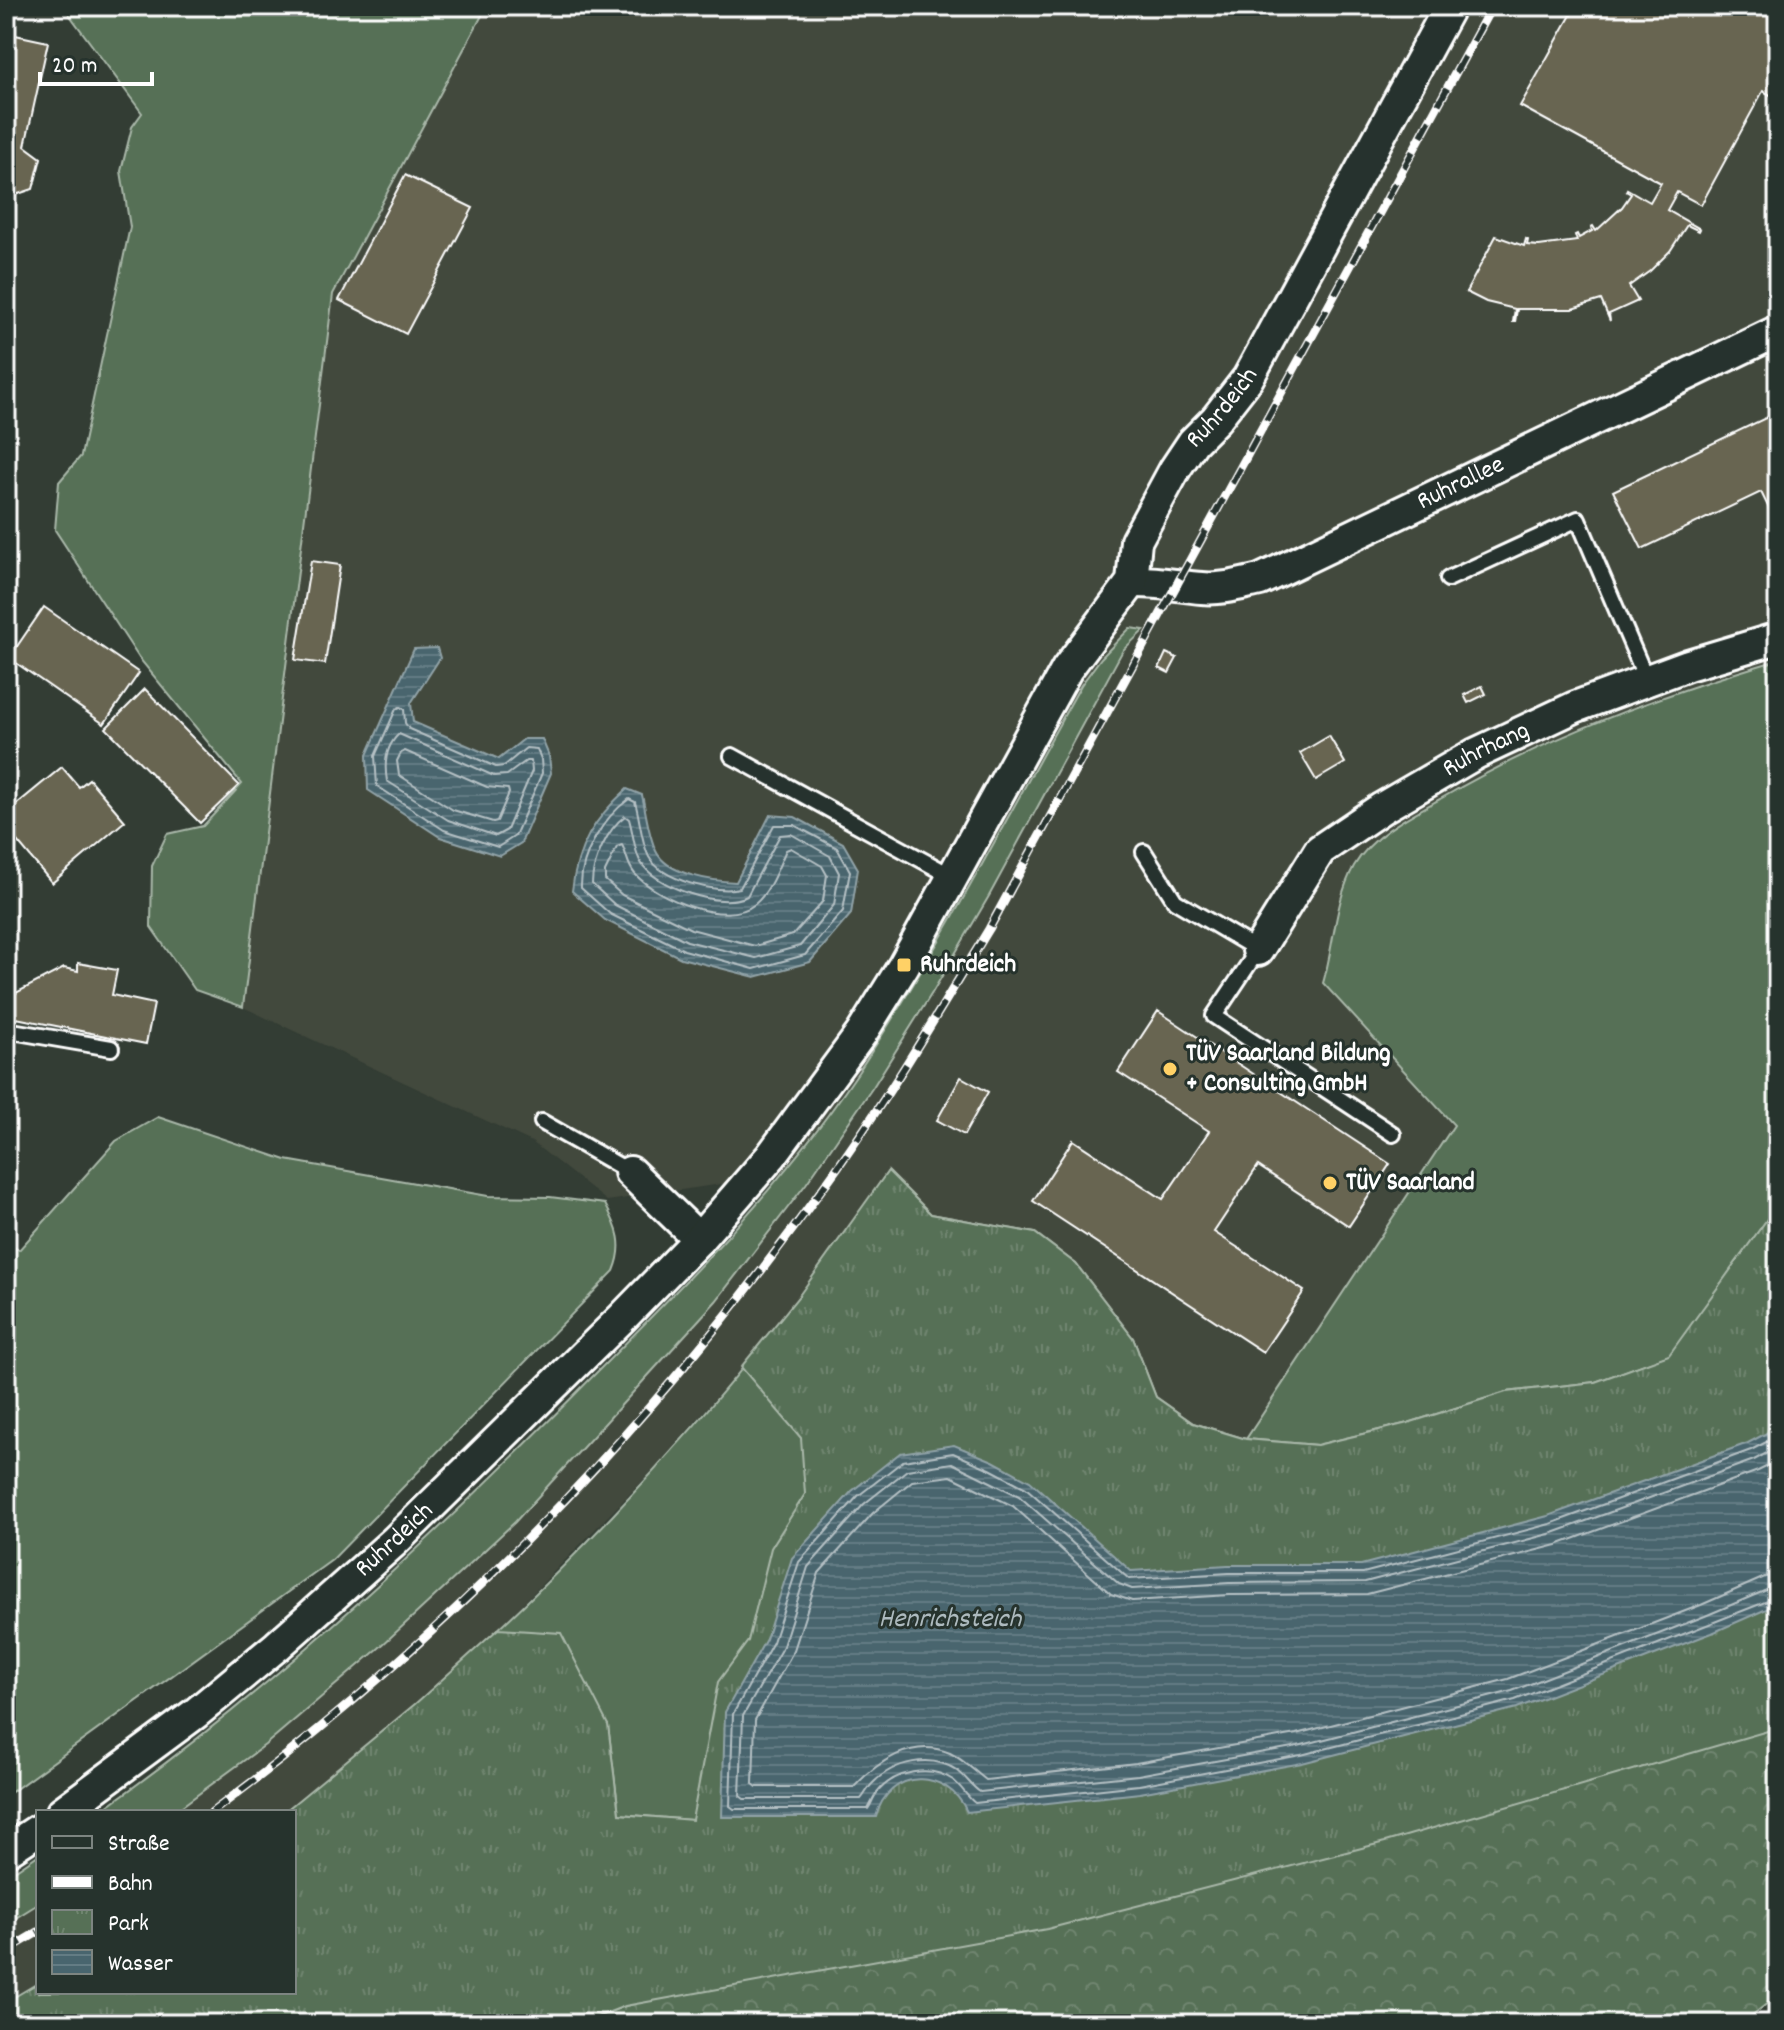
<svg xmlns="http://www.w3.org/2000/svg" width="1784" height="2030" viewBox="0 0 1784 2030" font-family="Dekko,sans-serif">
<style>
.built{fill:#43493d}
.grass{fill:#567056;stroke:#aab8aa;stroke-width:2}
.forest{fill:url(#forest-crowns);stroke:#aab8aa;stroke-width:2}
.park{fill:url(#park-tufts);stroke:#aab8aa;stroke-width:2}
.water{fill:url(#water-rules);stroke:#91a3a8;stroke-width:2}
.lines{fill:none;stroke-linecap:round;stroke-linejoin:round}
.shore{stroke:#b6c1c5;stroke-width:2}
.building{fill:#686551;stroke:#fff;stroke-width:2}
.lane-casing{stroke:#fff;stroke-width:20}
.street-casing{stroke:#fff;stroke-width:36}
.lane{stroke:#26332d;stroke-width:14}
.street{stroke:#26332d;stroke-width:30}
.rail-casing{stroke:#fff;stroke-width:9}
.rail{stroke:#26332d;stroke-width:6;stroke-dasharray:18;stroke-linecap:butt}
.poi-dot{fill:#ffd166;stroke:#26332d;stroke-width:3}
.labels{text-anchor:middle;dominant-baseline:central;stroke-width:6;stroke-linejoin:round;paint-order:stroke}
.street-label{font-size:26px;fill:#fff;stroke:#26332d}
.poi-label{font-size:26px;font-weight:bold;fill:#fff;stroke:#26332d;text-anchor:start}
.water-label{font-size:28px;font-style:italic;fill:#adbabe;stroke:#26332d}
</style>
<defs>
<pattern id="forest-crowns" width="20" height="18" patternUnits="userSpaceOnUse" patternTransform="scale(2)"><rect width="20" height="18" fill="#567056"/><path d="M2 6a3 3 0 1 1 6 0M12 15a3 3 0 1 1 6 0" fill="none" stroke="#6f856f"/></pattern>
<pattern id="park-tufts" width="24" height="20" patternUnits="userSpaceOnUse" patternTransform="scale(2)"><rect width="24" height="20" fill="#567056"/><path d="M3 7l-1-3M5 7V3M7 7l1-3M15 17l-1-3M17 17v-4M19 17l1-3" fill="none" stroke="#6f856f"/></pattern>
<pattern id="water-rules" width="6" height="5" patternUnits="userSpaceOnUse" patternTransform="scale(2)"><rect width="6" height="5" fill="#48656e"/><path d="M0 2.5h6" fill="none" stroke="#637c84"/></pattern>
</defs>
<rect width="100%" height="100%" fill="#333d34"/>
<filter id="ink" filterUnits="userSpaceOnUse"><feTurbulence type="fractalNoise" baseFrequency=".0125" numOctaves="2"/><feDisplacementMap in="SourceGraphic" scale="16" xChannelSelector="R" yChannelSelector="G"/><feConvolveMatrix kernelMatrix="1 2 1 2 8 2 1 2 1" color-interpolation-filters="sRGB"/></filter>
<g filter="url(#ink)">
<g class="built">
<polygon points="488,6 1778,6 1778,1204 1670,1355 1408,1423 1246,1439 1193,1423 1156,1397 1133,1337 1076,1264 1035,1233 931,1214 888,1172 798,1297 728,1384 654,1469 498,1629 415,1704 330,1776 284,1812 99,1812 196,1740 297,1657 398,1568 512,1458 709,1258 782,1175 607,1201 532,1142 243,1007 333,294"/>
<polygon points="38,1855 38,1983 6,2002 6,1877"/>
</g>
<g class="grass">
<polygon points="63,6 487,6 333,294 243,1007 195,990 151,927 152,866 167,834 203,826 242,784 139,658 55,530 59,482 81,456 130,227 121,171 132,127 142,113"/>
<path d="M1130,628L1144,630L1123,650L989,896L932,993L873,1087L806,1184L716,1301L515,1522L379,1648L265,1745L174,1812H99C281,1683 443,1529 599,1370C697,1271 795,1172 870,1054C947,935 1012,808 1081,685L1101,658Z"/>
<path d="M1778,660V1204L1670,1355L1595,1382L1506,1392L1408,1423L1317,1445L1247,1439L692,1820L619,1814L608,1725L294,1812H284C515,1633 726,1416 888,1171L931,1214L1035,1233L1076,1264L1133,1338L1156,1397L1193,1423L1246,1439L1454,1125L1323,983C1334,946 1335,900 1354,866C1373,834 1409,816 1440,799C1546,737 1660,695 1778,660Z"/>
<path d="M158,1117L286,1160L488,1196L550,1197L605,1204C618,1228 625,1245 614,1271L332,1560L6,1796V1242L19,1250L116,1141Z"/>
<polygon points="38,1855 38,1904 6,1924 6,1877"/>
</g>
<polygon class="forest" points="1778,1728 1778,1995 1741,2024 579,2024 625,2006"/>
<polygon class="park" points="888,1171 931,1214 1035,1233 1076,1264 1133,1338 1156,1397 1193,1423 1246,1439 1317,1445 1408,1423 1506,1392 1595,1382 1669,1355 1778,1204 1778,1728 1385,1842 1047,1929 625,2006 579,2024 6,2024 6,2002 38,1983 38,1992 294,1992 294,1812 284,1812 415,1704 498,1629 561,1633 608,1725 619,1814 692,1820 718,1682 748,1641 771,1548 805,1494 801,1438 741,1367 798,1297"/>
<g class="water">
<polygon points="437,648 440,658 411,703 413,722 499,759 524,739 542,739 549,756 551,773 521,843 500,856 440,837 368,790 367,755 414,649"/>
<path d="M627,789L642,795C646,812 648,834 656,851C667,875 713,881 736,882L770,815L795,817L843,843L858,869L851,914L810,962L755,977L681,958L605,920L572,891C577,846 594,819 627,789Z"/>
<path d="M1778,1427V1604L1712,1633L1517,1708L1302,1763L1140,1793L967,1812C947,1767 888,1768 876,1817H722L725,1712L766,1639L792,1558L852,1491L900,1453L954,1445L993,1461L1030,1481L1131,1571L1228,1565H1361L1548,1516L1748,1443Z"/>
</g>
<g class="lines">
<g class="shore">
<polygon points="400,707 404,709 405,723 409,729 496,767 504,766 526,748 537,749 541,759 542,773 515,836 498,847 444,830 377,786 375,756 396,709"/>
<path d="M399,734L494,776L507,775L526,761H531L532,771L507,830L496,836L448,820L387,781C384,764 386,746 399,734Z"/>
<polygon points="405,751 487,787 508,789 509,793 497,821 493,822 453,810 399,775 397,761 401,753"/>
<path d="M629,799L635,802C640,818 641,842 649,857C662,880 716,894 740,888L774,825H794L837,848L850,871L843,911L805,955L754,969L684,950L610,914L581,888C580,855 603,818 629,799Z"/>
<path d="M625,816L629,819C633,832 634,849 640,861C654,887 721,910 747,896L780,835L791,834L830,856L839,873L834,905L800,946L756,958L687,941L615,905L592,884C592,863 607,829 625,816Z"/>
<path d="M622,845C627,854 627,865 635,874C656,898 726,928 755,904C770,892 778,867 786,850L791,848L822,866L827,875L823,901L793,935L755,946L691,929L622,895L605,880V872L617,847Z"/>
<path d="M1778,1436L1751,1450L1550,1524L1363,1573H1229L1129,1579L1026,1488L990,1469L953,1453L903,1461L858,1496L799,1562L773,1642L733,1714L730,1806L734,1809H868C871,1805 873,1798 877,1793C894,1771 930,1764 953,1780C962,1787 967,1797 975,1803L1139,1785L1301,1755L1515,1700L1778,1597"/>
<path d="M1778,1447L1754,1460L1553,1533L1365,1582L1229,1583L1132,1589L1119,1584L1019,1496L952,1463L907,1470L864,1504L808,1567L783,1646L743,1716L740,1796L744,1799H861C865,1795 867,1789 872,1784C894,1761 931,1753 958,1771C966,1777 972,1787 980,1792L1138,1775L1298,1746L1512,1691L1705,1616L1769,1589L1778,1587"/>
<path d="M1778,1461L1758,1471L1557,1545L1367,1594L1230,1595L1132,1601L1111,1594L1013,1506L951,1476L912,1481L873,1513L819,1573L794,1650L755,1720L753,1784L757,1787H854C877,1762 913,1737 950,1753C964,1760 974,1771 986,1780L1136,1763L1296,1734L1508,1679L1701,1605L1765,1577L1778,1575"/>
</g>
</g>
<g class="building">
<polygon points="1576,6 1778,6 1778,99 1763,91 1701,205 1677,192 1667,210 1700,229 1699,231 1687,225 1670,251 1650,271 1629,286 1638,301 1609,314 1610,321 1601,300 1572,309 1517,309 1515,322 1513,322 1515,309 1486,302 1466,292 1496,236 1524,246 1526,239 1528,240 1527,245 1539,246 1577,241 1575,235 1577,234 1579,238 1592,231 1591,227 1593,226 1596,231 1622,207 1631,194 1626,191 1627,189 1650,202 1661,183 1520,106"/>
<polygon points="6,33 48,42 25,146 41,158 33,189 12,196 6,221"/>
<polygon points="405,175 473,208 406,334 339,300"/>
<polygon points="1778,412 1778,527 1761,492 1642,549 1613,491"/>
<polygon points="311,561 340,565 325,664 295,660"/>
<polygon points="44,607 139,673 104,724 9,658"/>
<polygon points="1166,653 1177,658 1169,673 1159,668"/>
<polygon points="1482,686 1486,694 1468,703 1464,695"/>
<polygon points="145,689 239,785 200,823 106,728"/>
<polygon points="1329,736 1345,763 1316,780 1300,753"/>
<polygon points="62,767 79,787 89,779 125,821 52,883 6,828 6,813"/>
<polygon points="78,963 117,970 112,995 154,1004 146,1044 6,1016 6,998 64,968 78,971"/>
<polygon points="1158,1011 1390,1164 1349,1226 1258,1166 1214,1232 1304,1291 1263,1352 1033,1201 1073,1140 1163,1199 1209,1131 1118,1072"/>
<polygon points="961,1077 988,1092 964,1135 937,1120"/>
</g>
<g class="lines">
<defs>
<g id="lane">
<polyline points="1448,579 1578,519 1647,681"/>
<polyline points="732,756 953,877"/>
<polyline points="1144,852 1175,901 1258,950 1214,1016 1393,1134"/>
<polyline points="6,1030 111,1048"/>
<polyline points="542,1122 630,1172"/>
</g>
<g id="street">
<path id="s1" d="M1132,582C1157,581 1178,586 1202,588C1222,590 1241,584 1260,580L1778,331"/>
<path id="s2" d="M1258,950L1320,850L1382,808L1475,754L1575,707L1688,665L1778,638"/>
<polyline points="630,1172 699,1239"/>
<path id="s3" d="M62,1812L196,1713L277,1646L395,1541L622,1318L699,1239L771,1156L861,1034L904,965L1067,669L1132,582L1136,541L1175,469L1193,442L1216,419L1248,378L1450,6"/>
<polyline points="6,1851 38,1830"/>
</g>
</defs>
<use href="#lane" class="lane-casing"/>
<use href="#street" class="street-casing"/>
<use href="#lane" class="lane"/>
<use href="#street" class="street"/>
<defs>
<g id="rail">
<path d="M212,1812C451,1636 658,1419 830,1178C888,1098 938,1013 989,929L1492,6"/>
<polyline points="6,1951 38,1932"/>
</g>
</defs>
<use href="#rail" class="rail-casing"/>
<use href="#rail" class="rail"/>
</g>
</g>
<g class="poi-dot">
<rect x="896" y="957" width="16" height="16" rx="4"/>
<circle cx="1170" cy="1069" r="8"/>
<circle cx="1330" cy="1183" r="8"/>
</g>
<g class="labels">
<g class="street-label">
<text stroke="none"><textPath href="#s3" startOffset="1848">Ruhrdeich</textPath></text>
<text stroke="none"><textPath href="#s1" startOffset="352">Ruhrallee</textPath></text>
<text stroke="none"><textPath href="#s2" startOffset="312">Ruhrhang</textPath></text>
<text stroke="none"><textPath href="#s3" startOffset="430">Ruhrdeich</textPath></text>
</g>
<g class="poi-label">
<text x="920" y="965">Ruhrdeich</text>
<text x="1186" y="1054">TÜV Saarland Bildung<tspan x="1186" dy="30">+ Consulting GmbH</tspan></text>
<text x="1346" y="1183">TÜV Saarland</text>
</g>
<g class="water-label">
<text x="950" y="1621">Henrichsteich</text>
</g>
</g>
<rect width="1784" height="2030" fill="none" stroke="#26332d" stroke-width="32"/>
<rect x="16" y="16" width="1752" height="1998" fill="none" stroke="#fff" stroke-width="3" filter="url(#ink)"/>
<rect x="36" y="1810" width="260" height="184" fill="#26332d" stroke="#7d8581" stroke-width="2"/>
<rect x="52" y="1836" width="40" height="12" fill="#26332d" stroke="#7d8581" stroke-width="2"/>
<text x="108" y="1850" font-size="24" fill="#ffffff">Straße</text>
<rect x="52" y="1876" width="40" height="12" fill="#ffffff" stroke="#7d8581" stroke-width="2"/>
<text x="108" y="1890" font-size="24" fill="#ffffff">Bahn</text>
<rect x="52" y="1910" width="40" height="24" fill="url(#park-tufts)" stroke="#7d8581" stroke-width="2"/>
<text x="108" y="1930" font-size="24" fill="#ffffff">Park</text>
<rect x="52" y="1950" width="40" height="24" fill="url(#water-rules)" stroke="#7d8581" stroke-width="2"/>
<text x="108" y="1970" font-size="24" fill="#ffffff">Wasser</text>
<path d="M40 72v12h112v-12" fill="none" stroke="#ffffff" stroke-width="4"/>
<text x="52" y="72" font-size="24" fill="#ffffff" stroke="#26332d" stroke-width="6" paint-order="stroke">20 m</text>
</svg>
